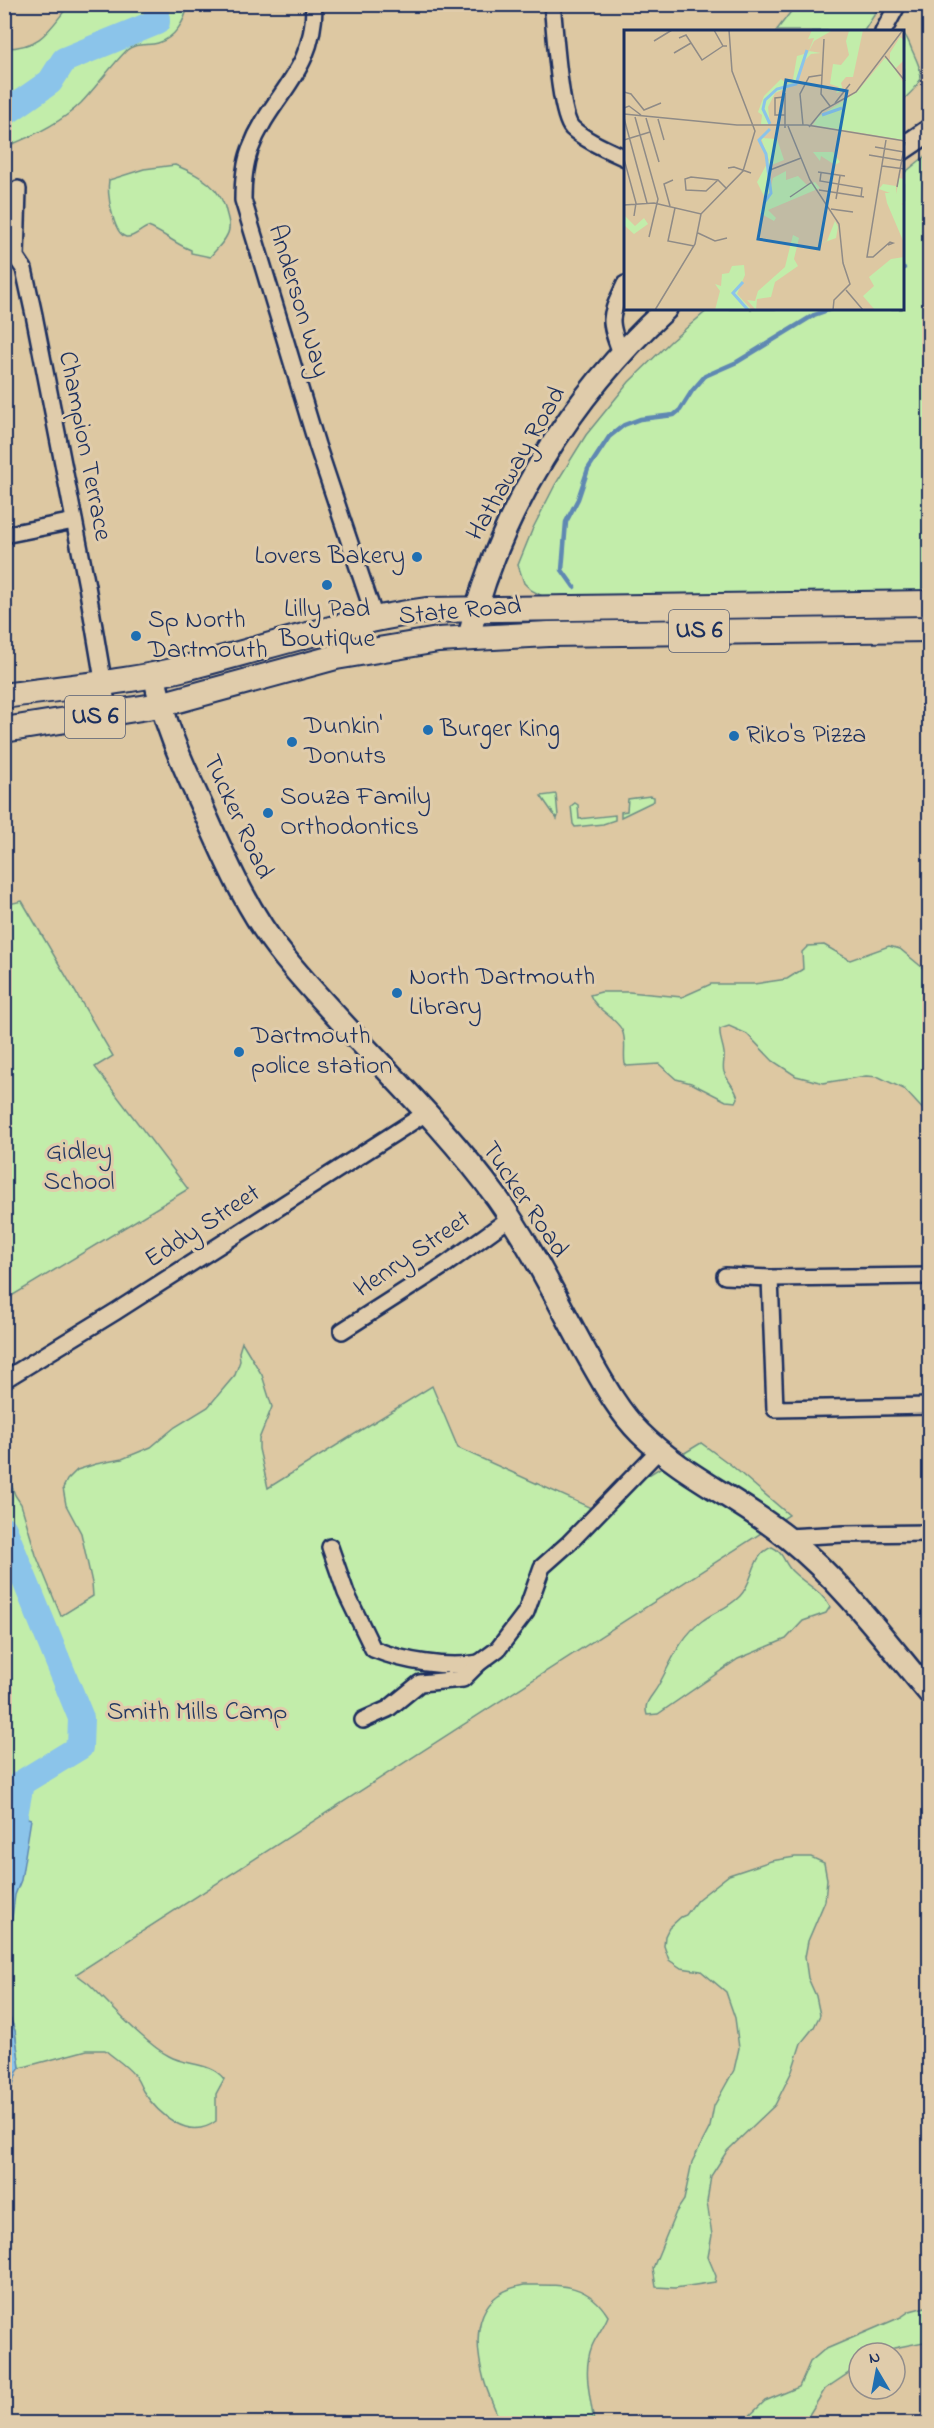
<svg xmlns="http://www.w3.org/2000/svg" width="934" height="2428" viewBox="0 0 934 2428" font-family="'Indie Flower',sans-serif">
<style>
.green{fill:#c2edaa;stroke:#6e8e84;stroke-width:1.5}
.water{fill:#8bc4ea;stroke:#5e88b2;stroke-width:1.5}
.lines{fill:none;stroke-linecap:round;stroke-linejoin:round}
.shore{stroke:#486b96;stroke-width:1.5}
.stream{stroke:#5e88b2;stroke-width:4.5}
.river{stroke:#8bc4ea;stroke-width:26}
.street-casing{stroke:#1b2f5e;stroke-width:20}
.secondary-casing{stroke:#1b2f5e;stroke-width:26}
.primary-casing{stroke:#1b2f5e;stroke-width:28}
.street{stroke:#e0ccab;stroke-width:15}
.secondary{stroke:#e0ccab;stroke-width:21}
.primary{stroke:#e0ccab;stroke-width:24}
.poi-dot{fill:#1f6fb2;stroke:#e0ccab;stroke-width:2}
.labels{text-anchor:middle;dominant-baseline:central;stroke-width:6;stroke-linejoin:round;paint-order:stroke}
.shield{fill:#e0ccab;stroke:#565e75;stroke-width:1.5}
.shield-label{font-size:24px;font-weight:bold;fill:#1b2f5e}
.street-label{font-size:26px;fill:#1b2f5e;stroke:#e0ccab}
.poi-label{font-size:26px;fill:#1b2f5e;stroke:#e0ccab;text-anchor:start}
.park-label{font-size:26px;fill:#233862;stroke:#e0ccab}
.inset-river{fill:none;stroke:#8bc4ea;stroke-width:3}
.inset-road{fill:none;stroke:#8f8b87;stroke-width:1.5}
.view{fill:#1f6fb2;fill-opacity:0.15;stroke:#1f6fb2;stroke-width:3}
.inset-edge{fill:none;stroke:#1b2f5e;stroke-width:3}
</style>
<rect width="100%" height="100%" fill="#ddc8a2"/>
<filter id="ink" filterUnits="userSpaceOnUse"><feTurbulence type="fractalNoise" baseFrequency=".0167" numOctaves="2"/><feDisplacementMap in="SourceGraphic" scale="12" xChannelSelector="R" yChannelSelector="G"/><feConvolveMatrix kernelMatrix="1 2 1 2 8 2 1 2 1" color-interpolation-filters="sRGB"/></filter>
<g filter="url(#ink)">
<g class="green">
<path d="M69,5H188C185,21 175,38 158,43C148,46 136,42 127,50C111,66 97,86 81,103C61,123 31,137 5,147V48C41,48 49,30 69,5Z"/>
<polygon points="796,5 878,5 878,9 864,31 776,31"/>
<path d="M903,33C908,38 909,43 912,50C924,76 925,80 903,100Z"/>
<polygon points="929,153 929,593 544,597 531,590 524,583 518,565 533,528 555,485 586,435 629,382 671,341 709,309 902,309 903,174"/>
<path d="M175,165C200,175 222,187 227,215C228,219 230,225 229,229C228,239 216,249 210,257L191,253V250C175,244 164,233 148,227C141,229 134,238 126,237C112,233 107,191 109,180L144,169Z"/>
<polygon points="556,794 558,816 557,819 541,796"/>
<polygon points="650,796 654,797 654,801 621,817 621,812 627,811 628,799"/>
<polygon points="575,803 578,805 579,819 615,815 615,820 603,824 575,827 573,824 571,806"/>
<polygon points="22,901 113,1056 95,1067 188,1189 5,1300 4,905"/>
<path d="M824,945L850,960L889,946L900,949L929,973V1116L904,1089L879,1077L866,1076L823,1083L796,1076L773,1061L747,1034L729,1026L720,1029C719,1038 723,1044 724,1053C725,1059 722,1066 724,1072C728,1082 735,1087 738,1098L736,1102L726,1101L691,1083L676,1079L659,1064L627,1066L625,1064C623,1053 627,1041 622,1030C614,1016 596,1010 590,995L601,992H629L682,997L711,984H754L787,979L803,969L802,952L808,946Z"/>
<path d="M242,1342L262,1375L272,1407L259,1439V1449L268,1488L432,1386L458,1448L593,1509L701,1443L731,1465L789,1515L76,1974L88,1983C109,2003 145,2044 169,2056C186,2066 211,2062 224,2079L216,2094V2121C189,2142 158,2114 143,2091C140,2086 138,2079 134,2075C126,2065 114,2058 105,2050H87L20,2068L15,2031L10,2017L5,2020L4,1465L15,1495L21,1504L36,1555L61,1616L93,1596L92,1583L81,1533L66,1505L63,1488L67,1480L77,1470L96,1464L122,1459L151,1447L175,1427L208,1407L235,1375L240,1361L239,1352Z"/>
<path d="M772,1547C784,1552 784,1564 793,1572C805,1584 822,1591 830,1607L826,1613L803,1621L786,1639L738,1659L658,1714L647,1715C643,1702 652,1697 658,1686C671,1663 679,1638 702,1621C714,1612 730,1607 740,1596C755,1580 751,1555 772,1547Z"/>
<polygon points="795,1857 811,1857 824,1863 827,1879 825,1901 808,1941 805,1957 808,1978 816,1996 820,2015 814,2027 801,2043 792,2071 775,2105 727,2151 711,2176 707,2202 712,2235 708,2257 716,2276 715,2282 675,2288 656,2287 653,2268 676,2212 684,2200 692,2162 710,2127 714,2106 734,2070 739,2048 735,2018 726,1992 701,1971 681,1968 669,1960 664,1946 665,1936 669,1928 681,1917 686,1915 697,1900 729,1875 771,1861"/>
<path d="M524,2285C560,2285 587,2282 608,2316C604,2327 596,2336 592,2346C582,2371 591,2399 594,2423H500C496,2409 488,2395 484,2380C473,2339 473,2294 524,2285Z"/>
<polygon points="929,2306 929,2341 894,2348 885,2353 859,2353 859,2366 825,2389 804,2423 742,2423 765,2401 799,2387 810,2362 824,2350 901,2317 910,2311"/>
</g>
<polygon class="water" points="5,1811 31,1819 21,1880 15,1895 8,1948 10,2018 15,2031 20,2068 17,2072 5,2110"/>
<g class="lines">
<g class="shore">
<polyline points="4,1817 23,1823 25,1825 4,1924"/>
<polyline points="4,1825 14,1828 16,1831 4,1885"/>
<polyline points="4,2022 9,2035 14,2065 4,2091"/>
</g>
<g class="stream">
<polyline points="902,269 904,268"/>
<polyline points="574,587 562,570 566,522 578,499 588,469 609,437 624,425 640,419 674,415 680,410 692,391 705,376 737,362 814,315 831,309"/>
</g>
<g class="river">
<polyline points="4,114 50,82 64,60 157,22 156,4"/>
<polyline points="4,1529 81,1718 80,1747 21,1783 4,1874"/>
</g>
<defs>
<g id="street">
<path d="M314,4C315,74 271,93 250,150C244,166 243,183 243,200L317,445L375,618"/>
<path d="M552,4C555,28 559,114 572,128C586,141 608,150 625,158"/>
<polyline points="883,32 898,4"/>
<polyline points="18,189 16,257 24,269 34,315 87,586 109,715"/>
<path d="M621,353C607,318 610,317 625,284"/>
<polyline points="4,535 74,521"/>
<polyline points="725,1276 770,1278 930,1276"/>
<polyline points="770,1278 775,1409 930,1406"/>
<polyline points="342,1331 445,1265 510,1218"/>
<polyline points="4,1380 115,1312 426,1113"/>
<polyline points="787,1537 844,1534 930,1533"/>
<path d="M330,1547L346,1593L373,1649C403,1661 446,1669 479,1663"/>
<polyline points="363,1720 388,1709 420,1683 463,1679 479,1663 498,1649 526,1612 542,1567 569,1543 659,1450"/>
</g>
<g id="secondary">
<polyline points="902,149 930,130"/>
<path d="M469,637C498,513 572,395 666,309"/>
<path d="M154,674C163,722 183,765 203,809C226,861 248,913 285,958C352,1040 434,1111 497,1198C531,1246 557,1300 585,1351C601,1379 617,1410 640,1433C683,1476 742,1500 789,1539C843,1583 885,1640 930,1694"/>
</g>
<g id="primary">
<path d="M4,696C64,687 126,683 185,668C266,648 344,621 428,610L930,603"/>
<polyline points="4,730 160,705 336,657 438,640 549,634 930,629"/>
</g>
</defs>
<use href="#street" class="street-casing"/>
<use href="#secondary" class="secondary-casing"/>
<use href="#primary" class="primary-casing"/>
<use href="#street" class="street"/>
<use href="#secondary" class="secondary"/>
<use href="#primary" class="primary"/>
</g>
</g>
<g class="poi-dot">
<circle cx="417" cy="557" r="6"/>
<circle cx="327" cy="585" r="6"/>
<circle cx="136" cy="636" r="6"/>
<circle cx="428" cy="730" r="6"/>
<circle cx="734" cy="736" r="6"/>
<circle cx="292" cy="742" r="6"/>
<circle cx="268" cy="813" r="6"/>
<circle cx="397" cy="993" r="6"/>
<circle cx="239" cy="1052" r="6"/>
</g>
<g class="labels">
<g class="shield">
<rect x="669" y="610" width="60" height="42" rx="4.5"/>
<rect x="65" y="696" width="60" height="42" rx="4.5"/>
</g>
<g class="shield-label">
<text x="699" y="631">US 6</text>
<text x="95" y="717">US 6</text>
</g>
<g class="street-label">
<text transform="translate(298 301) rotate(73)">Anderson Way</text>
<text transform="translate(84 446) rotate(79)">Champion Terrace</text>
<text transform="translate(517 464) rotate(-60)">Hathaway Road</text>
<text transform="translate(460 612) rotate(-5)">State Road</text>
<text transform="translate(237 817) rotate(65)">Tucker Road</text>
<text transform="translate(524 1200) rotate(56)">Tucker Road</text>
<text transform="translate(203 1227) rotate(-33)">Eddy Street</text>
<text transform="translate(413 1255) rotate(-34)">Henry Street</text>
</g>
<g class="poi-label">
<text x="405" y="557" text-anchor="end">Lovers Bakery</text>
<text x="327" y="610" text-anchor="middle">Lilly Pad<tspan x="327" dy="30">Boutique</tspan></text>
<text x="148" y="621">Sp North<tspan x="148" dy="30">Dartmouth</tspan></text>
<text x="304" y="727">Dunkin'<tspan x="304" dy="30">Donuts</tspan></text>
<text x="440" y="730">Burger King</text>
<text x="746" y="736">Riko's Pizza</text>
<text x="280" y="798">Souza Family<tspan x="280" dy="30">Orthodontics</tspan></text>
<text x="409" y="978">North Dartmouth<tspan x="409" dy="30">Library</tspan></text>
<text x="251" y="1037">Dartmouth<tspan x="251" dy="30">police station</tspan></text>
</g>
<g class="park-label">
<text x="79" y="1153">Gidley<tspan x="79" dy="30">School</tspan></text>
<text x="197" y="1713">Smith Mills Camp</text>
</g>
</g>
<g transform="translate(624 30)">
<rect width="280" height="280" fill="#ddc8a2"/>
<path d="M188,0H209L190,11L185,21L197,23L187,24L180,31L173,54L151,63L144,77L146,94H137L138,85L134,82L140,66L157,49L163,54L169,49L173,26L184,23L190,8L184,9ZM239,0L229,47H222L217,53L219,61L212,63L215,57L206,54L209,34L217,35L225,25L222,11L225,1ZM276,7L280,10V30L271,39L280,54V110L189,95L194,87L233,62L261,28L266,30V23ZM137,108L153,109L160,130L145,136L147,156L149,148L162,141V150L174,146L183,155L191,152L196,158L144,180L152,188L150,191L136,183L141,168L133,152L145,130ZM189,122H209L216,132L211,135L197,126L196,131ZM275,148L280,149V173L277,174L280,175V213L263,173L261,163H266L255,159L259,154L272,156V164ZM0,185L11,196L20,188L24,194L10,204L0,195ZM211,191L214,197L212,208L179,220L203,211ZM169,205L175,208L170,229L174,236L151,252L147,267L133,269L132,280L123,270L131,271L134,261L161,237ZM280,227V280H251L239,266L250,256L245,247L267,229ZM120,235L121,245L113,264L128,280H91L96,261L91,254L97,256L98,244L105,243L108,236Z" fill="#c2edaa"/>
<path class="inset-river" d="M198,85L218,78M146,94L139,79L141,70L153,59L172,54L183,20M140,173L147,163L142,124L135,110L146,99M119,252L109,263L124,280"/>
<path class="inset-road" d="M90,0L99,16H103M55,8L62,5L78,30L99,16M200,9L197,64L206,76M30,11L48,0M50,23L67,13M261,26L281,51M0,62L7,64L20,80L37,73M160,67L151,68V85H161M211,73L226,54M0,78L5,76L17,85M0,84L113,95H183L281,111M11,87L34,169L25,207M0,88L23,173M22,88L35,132M34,89L40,110M179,95L176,64L185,47L198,45M164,96L186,150L215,194L219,233L226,254L210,270L209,280M185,97L198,81L232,62L279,0M161,98V63M0,110L26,102M262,110L243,227H249L266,212L269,213L264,215M251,117L280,122M245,125L281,131M0,129L12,173L10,186M258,136L281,139M104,138L110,137L127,143M146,140L177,128M194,142L221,146M197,143L196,151L238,158L237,167M94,150L82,161L62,160L61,149L67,147L94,150L103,159M273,157L281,112M195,160L240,167M166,167L188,152M212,169L216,146M0,175L30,173L77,184L119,141L131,101L108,41L105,0M46,176L40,154L49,150M51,178L44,211L70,216M207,179L229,182M74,203L91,211L103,208M222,260L239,280M31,280L71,214L77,184"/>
<path class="view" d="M162,50L223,61L195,219L134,209Z"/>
<rect width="280" height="280" class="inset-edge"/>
</g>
<rect width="934" height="2428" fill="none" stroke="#e0ccab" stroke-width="24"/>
<rect x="12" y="12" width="910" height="2404" fill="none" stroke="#1b2f5e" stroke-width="2" filter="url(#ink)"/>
<g transform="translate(877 2371) rotate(350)"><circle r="28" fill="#e0ccab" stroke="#918d8c" stroke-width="1.5"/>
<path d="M0-4.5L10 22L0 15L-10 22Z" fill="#1f6fb2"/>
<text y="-9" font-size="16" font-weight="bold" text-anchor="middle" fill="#1b2f5e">N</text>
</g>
</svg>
